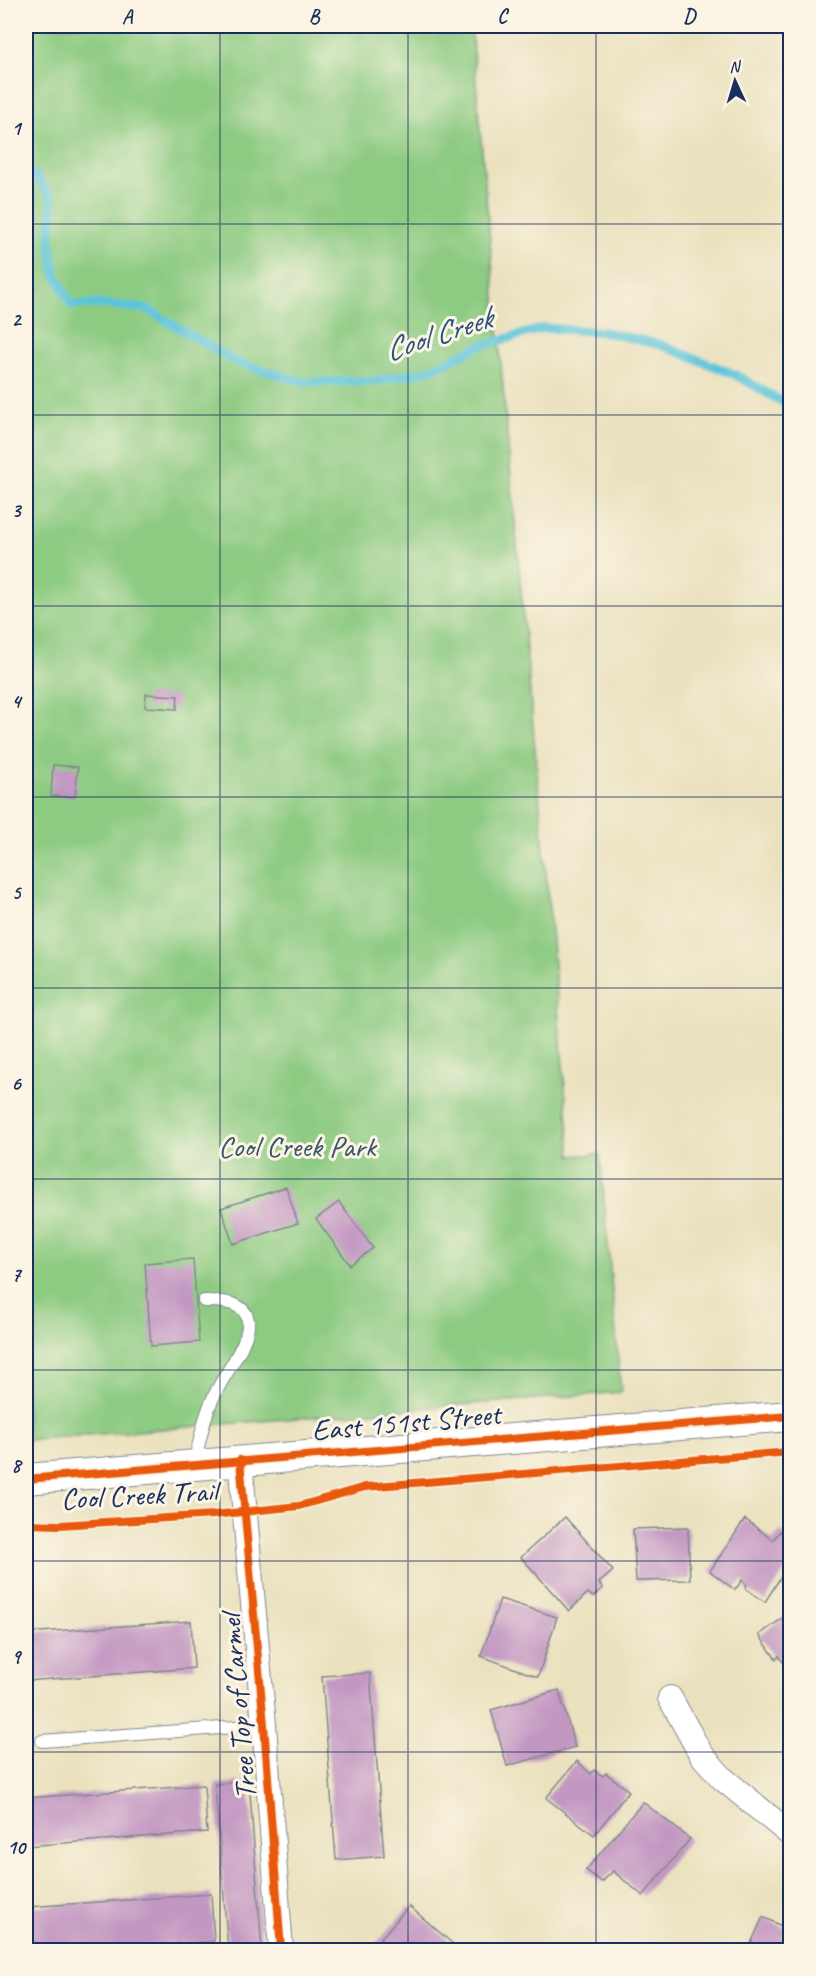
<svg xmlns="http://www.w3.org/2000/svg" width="816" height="1976" viewBox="0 0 816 1976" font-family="Caveat,sans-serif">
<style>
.green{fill:#8dcb82;stroke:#547d70;stroke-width:1.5}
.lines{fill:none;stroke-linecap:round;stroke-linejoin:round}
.stream{stroke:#5cc4d9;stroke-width:9}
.building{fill:#c297c2}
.service-casing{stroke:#82888e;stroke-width:14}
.minor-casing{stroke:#82888e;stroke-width:26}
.tertiary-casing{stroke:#82888e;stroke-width:32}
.service{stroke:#fff;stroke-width:12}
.minor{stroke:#fff;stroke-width:24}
.tertiary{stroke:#fff;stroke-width:30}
.cycleway-casing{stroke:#fcf5e5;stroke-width:11}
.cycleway{stroke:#e8590c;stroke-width:8}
.grid{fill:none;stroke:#1b2f5e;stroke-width:1.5;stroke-opacity:0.55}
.labels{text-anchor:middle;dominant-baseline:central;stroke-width:6;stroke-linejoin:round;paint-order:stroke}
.park-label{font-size:30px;fill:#385667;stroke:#fcf5e5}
.street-label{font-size:30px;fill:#1b2f5e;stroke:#fcf5e5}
.water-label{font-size:32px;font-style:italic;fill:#2b547d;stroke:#fcf5e5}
.neatline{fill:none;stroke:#1b2f5e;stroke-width:2}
.grid-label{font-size:20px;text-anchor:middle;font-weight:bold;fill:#1b2f5e}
</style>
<rect width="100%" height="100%" fill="#fcf5e5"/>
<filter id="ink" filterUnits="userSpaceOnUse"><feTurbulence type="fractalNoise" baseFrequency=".0167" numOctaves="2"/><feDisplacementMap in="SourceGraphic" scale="12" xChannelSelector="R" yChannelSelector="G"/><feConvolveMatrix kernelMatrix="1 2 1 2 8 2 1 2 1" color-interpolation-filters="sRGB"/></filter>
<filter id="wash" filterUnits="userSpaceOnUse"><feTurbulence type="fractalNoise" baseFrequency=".008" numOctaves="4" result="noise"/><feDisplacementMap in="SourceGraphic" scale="24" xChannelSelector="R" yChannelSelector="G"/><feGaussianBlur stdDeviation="1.35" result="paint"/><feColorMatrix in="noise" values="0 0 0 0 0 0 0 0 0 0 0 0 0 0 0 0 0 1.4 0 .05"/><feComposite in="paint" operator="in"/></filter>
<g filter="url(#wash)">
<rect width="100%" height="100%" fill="#eae1be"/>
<polygon class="green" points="26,26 471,26 571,1156 600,1154 621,1392 26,1440"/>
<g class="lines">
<polyline class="stream" points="26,173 36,176 53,201 50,240 55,273 71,305 101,304 147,309 236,362 303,382 375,381 431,370 477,347 544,328 605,332 661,345 734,374 786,404 790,410"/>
</g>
<g id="blocks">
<g class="building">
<polygon points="146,694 178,696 177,709 145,707"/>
<polygon points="53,765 78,767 75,797 51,796"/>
<polygon points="286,1187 298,1223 233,1244 221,1208"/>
<polygon points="339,1202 373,1248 350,1265 316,1219"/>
<polygon points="193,1259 199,1342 151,1346 145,1263"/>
<polygon points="565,1517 613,1571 599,1583 603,1588 593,1597 588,1593 569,1611 521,1557"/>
<polygon points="745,1519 773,1540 780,1531 790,1538 790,1562 765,1602 745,1588 747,1585 742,1580 735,1590 710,1571"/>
<polygon points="688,1527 690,1580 636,1581 633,1529"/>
<polygon points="500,1599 557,1617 538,1677 481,1656"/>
<polygon points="790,1613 790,1664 787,1668 779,1656 776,1659 759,1635"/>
<polygon points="191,1621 194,1668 26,1681 26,1633"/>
<polygon points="370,1673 384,1856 336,1860 322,1676"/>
<polygon points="559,1690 575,1747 507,1766 491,1710"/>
<polygon points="577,1761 591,1774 594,1770 603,1776 606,1773 629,1791 594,1835 546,1798"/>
<polygon points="249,1781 262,1950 228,1950 215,1784"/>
<polygon points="204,1785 207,1832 26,1846 26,1798"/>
<polygon points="643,1802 690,1839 643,1896 613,1871 602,1882 586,1870"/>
<polygon points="211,1894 214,1941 89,1950 31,1950 28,1907"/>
<polygon points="409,1906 460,1950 380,1950 374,1946"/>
<polygon points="763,1917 790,1930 790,1950 748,1950"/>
</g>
</g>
</g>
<g filter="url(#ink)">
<use href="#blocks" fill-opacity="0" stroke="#82888e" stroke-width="1.5"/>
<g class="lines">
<defs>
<g id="service">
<path d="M194,1464C200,1441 204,1414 216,1392C233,1358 285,1299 204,1301"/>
<polyline points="42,1741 264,1725"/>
</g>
<g id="minor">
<polyline points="240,1460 264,1725 281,1950"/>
<polyline points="670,1698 701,1754 722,1778 790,1834"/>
</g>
<polyline id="tertiary" points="26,1479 790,1416"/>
</defs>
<use href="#service" class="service-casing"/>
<use href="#minor" class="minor-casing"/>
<use href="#tertiary" class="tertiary-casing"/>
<use href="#service" class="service"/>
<use href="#minor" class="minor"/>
<use href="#tertiary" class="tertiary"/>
<defs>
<g id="cycleway">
<polyline points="240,1460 264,1725 281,1950"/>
<polyline points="26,1479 790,1416"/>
<polyline points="26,1524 60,1525 213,1515 299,1506 365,1487 790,1452"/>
</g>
</defs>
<use href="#cycleway" class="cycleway-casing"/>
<use href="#cycleway" class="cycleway"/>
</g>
</g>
<path class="grid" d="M220,26V1950M408,26V1950M596,26V1950M26,224H790M26,415H790M26,606H790M26,797H790M26,988H790M26,1179H790M26,1370H790M26,1561H790M26,1752H790"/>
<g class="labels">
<g class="park-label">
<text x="297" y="1146">Cool Creek Park</text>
</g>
<g class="street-label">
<text transform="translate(406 1422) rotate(-5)">East 151st Street</text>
<text transform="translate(139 1495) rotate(-3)">Cool Creek Trail</text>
<text transform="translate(238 1707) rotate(-95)">Tree Top of Carmel</text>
</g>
<g class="water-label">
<text transform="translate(438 334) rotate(-18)">Cool Creek</text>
</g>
</g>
<rect width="816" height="1976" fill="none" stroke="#fcf5e5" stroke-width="66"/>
<g transform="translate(735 81) rotate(356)" stroke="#fcf5e5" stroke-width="4.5" paint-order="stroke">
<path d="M0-4.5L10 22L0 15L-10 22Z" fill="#1b2f5e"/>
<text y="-9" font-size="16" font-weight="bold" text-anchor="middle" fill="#1b2f5e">N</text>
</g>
<rect x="33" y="33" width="750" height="1910" class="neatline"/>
<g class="grid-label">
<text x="127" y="23">A</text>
<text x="314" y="23">B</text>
<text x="502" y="23">C</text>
<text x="689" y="23">D</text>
<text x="16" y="135">1</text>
<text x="16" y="326">2</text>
<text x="16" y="517">3</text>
<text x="16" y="708">4</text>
<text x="16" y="899">5</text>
<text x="16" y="1090">6</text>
<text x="16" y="1281">7</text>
<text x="16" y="1472">8</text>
<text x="16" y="1663">9</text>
<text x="16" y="1854">10</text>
</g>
</svg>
